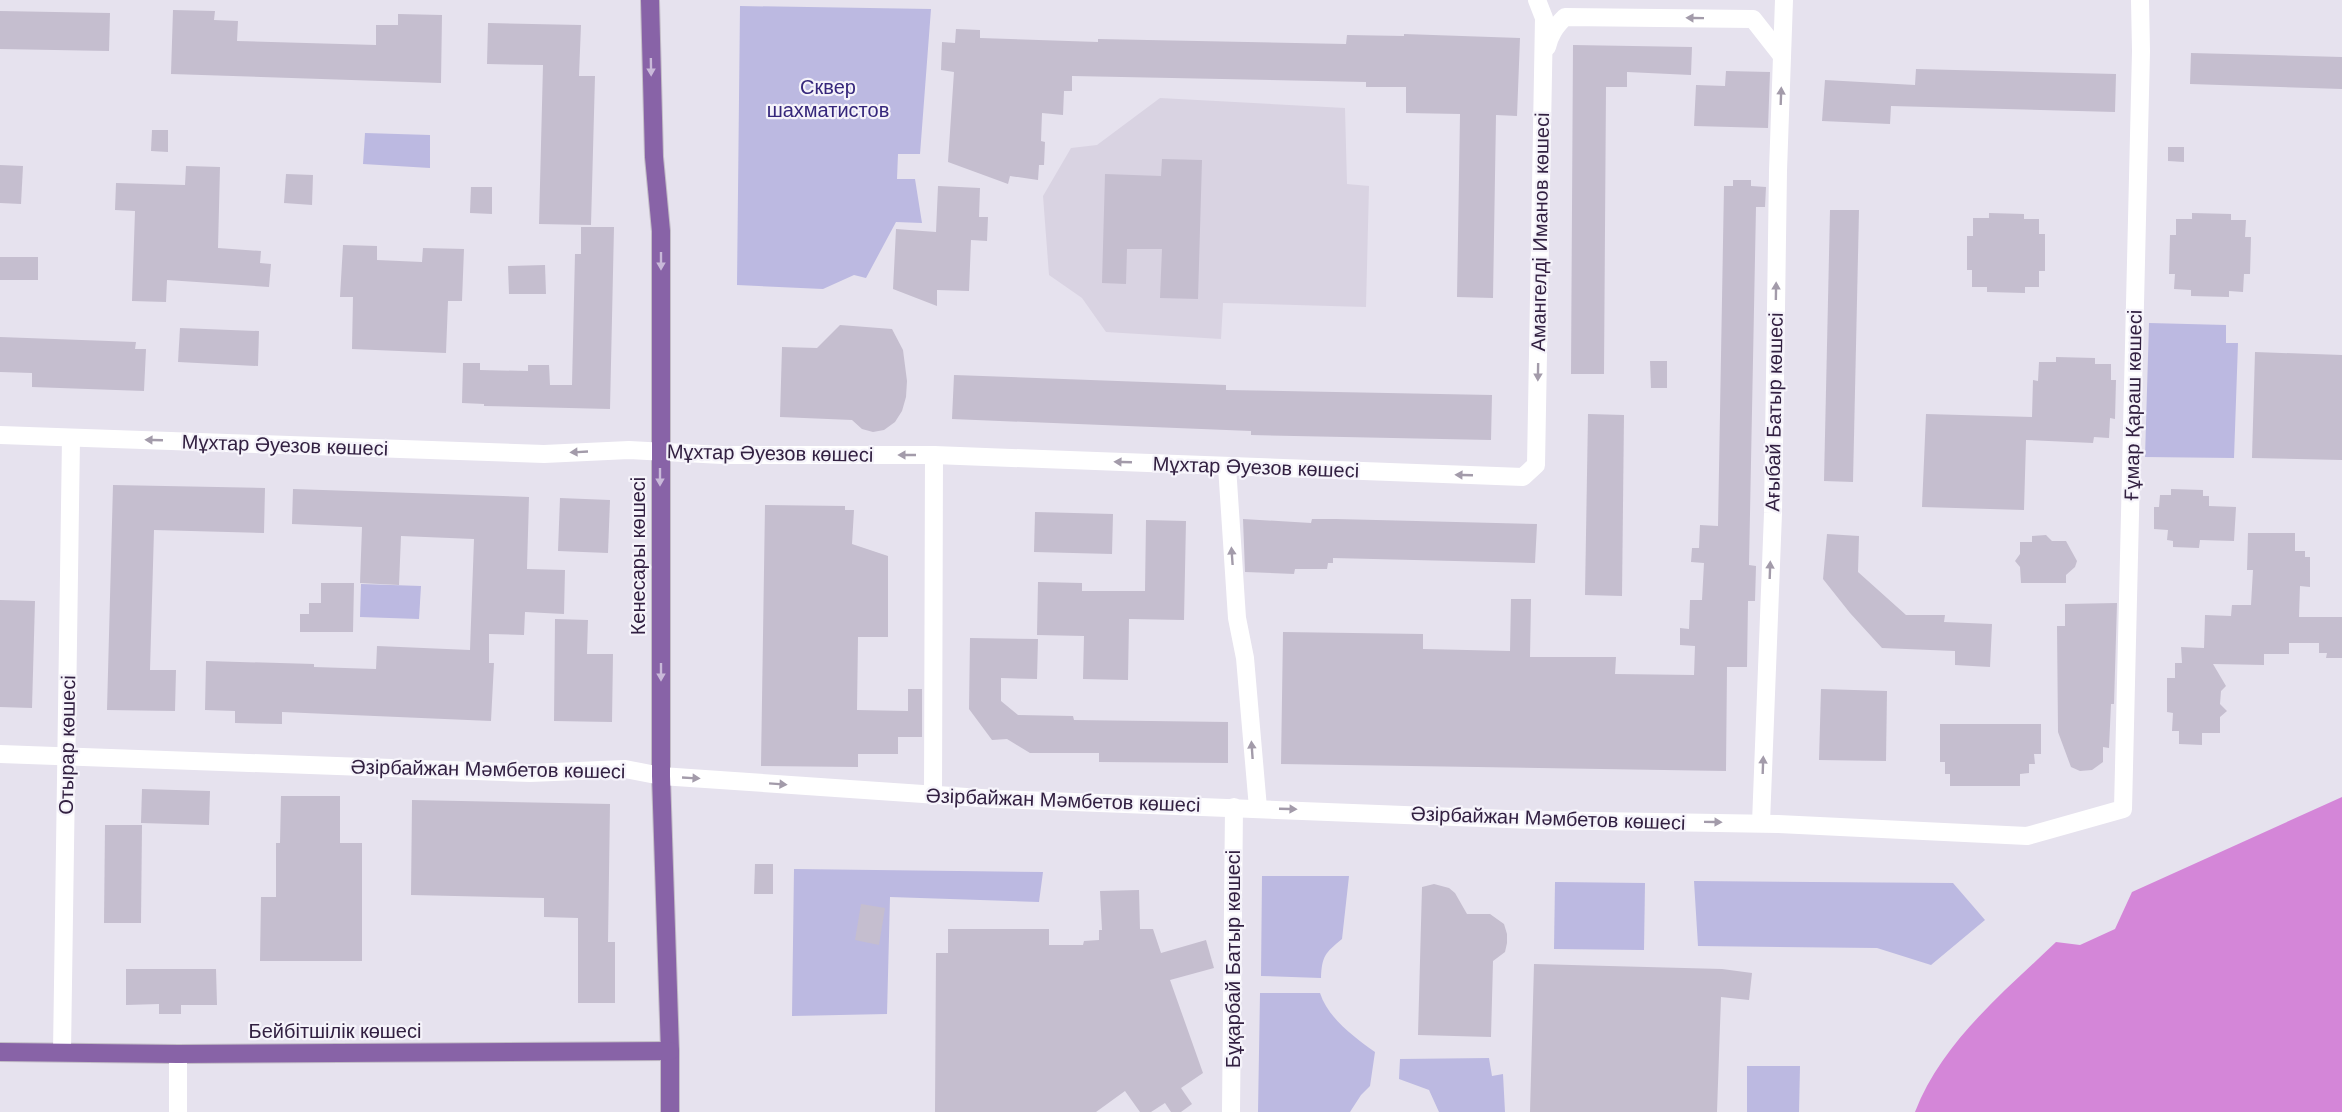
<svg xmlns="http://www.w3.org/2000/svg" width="2342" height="1112" viewBox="0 0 2342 1112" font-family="Arial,sans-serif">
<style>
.built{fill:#d9d3e2}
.green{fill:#bcb9e1}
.water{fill:#d486d8}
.building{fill:#c5becf}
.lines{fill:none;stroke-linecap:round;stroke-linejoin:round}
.major-casing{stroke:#c2bcc6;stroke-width:20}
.minor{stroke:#fff;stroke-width:18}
.major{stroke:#8863a7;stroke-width:18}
.oneway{fill:#a39baa}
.oneway2{fill:#c9b9d9}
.labels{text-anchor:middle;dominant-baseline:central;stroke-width:4.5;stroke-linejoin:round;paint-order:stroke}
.park-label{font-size:20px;fill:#36277b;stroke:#f5f3fa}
.street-label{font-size:20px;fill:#322041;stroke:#f5f3fa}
</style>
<rect width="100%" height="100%" fill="#e6e2ee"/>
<polygon class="built" points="1160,98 1345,108 1347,184 1369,186 1366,307 1223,303 1221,339 1106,332 1082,298 1049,275 1043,196 1071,148 1097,145"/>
<g class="green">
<polygon points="740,6 931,9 920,154 898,154 897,179 915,179 922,223 896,222 866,278 854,275 823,289 737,285"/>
<polygon points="365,133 430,135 430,168 363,164"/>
<polygon points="2149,323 2226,325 2226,343 2238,343 2234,458 2145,457"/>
<polygon points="361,584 421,586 419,619 360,617"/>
<polygon points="794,869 1043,872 1039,902 890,897 887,1014 792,1016"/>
<path d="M1262,876H1349L1342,939C1325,953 1322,956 1321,978L1261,976Z"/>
<polygon points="1694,881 1953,883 1985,920 1931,965 1877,948 1698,946"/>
<polygon points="1555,882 1645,883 1644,950 1554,949"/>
<path d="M1260,993H1320C1328,1018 1354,1037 1375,1052L1370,1086L1361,1095L1350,1112H1258Z"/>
<polygon points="1489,1058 1492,1076 1503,1074 1505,1112 1439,1112 1429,1090 1399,1079 1400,1059"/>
<polygon points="1747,1066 1800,1066 1799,1112 1747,1112"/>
</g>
<path class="water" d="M2342,797V1112H1915C1942,1042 2003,993 2056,942L2080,945L2115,929L2132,892Z"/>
<g class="building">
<polygon points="173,10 215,11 214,20 238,21 237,41 376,45 376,25 398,25 398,14 442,15 441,83 171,74"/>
<polygon points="0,11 110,13 109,51 0,49"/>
<polygon points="488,23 581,25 579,76 595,76 591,225 539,224 543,65 487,64"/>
<polygon points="956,29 980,30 980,38 1098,42 1098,39 1346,44 1347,35 1404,36 1404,34 1520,38 1517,116 1496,115 1493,298 1457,297 1460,114 1406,113 1406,87 1366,87 1366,82 1072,76 1072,91 1064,91 1063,115 1042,113 1041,141 1045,142 1044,165 1039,165 1038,180 1010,176 1008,184 948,162 954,72 941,70 942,42 955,43"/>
<polygon points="1573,45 1692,47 1691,75 1627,72 1627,87 1606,87 1604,374 1571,374"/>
<polygon points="2191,53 2342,57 2342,89 2190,84"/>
<polygon points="1916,69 2116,74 2115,112 1891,106 1890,124 1822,121 1825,80 1915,85"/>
<polygon points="1726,71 1770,72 1768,128 1694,126 1696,85 1725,86"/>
<polygon points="152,130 168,130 168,152 151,151"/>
<polygon points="2168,147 2184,147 2184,162 2168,161"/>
<polygon points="1162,159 1202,160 1198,299 1160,298 1162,249 1127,249 1126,284 1102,283 1105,174 1161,176"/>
<polygon points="0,165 23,166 21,204 0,203"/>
<polygon points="186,166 220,167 218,248 261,251 260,263 271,264 269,287 167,280 166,302 132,301 135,211 115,210 116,183 185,185"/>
<polygon points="286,174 313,175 312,205 284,203"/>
<polygon points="1733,180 1751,180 1751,186 1766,187 1765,207 1756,207 1749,565 1756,566 1755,601 1748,601 1747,667 1727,667 1726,771 1281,764 1283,632 1423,634 1423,649 1510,651 1511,599 1531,599 1530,657 1616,657 1615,674 1694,675 1695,646 1680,645 1680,628 1689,629 1690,600 1702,600 1704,563 1691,562 1692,548 1699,548 1700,525 1718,526 1724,186 1733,186"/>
<polygon points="938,186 980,188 979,217 988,217 987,241 971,240 969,291 937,290 937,306 893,289 896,229 936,232"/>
<polygon points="471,187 492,187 492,214 470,213"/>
<polygon points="1830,210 1859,210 1853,482 1824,481"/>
<polygon points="1989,213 2024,214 2024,219 2039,219 2039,234 2045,234 2045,271 2039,271 2039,287 2025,287 2025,293 1987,292 1987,287 1972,287 1972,270 1967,270 1967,236 1973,236 1973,218 1989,218"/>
<polygon points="2192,213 2231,214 2231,220 2246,220 2245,237 2251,237 2250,274 2244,274 2243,292 2229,291 2229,297 2191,296 2191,290 2174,289 2175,274 2169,274 2170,235 2176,235 2176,219 2192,219"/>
<polygon points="581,227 614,227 610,409 484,406 484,404 462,403 463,363 480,363 480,370 528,371 528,365 549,365 550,385 572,385 575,254 581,254"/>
<polygon points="343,245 377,246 377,260 422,262 423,248 464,249 462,301 448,301 446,353 352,349 353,297 340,297"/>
<rect x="0" y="257" width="38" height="23"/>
<polygon points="545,265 546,294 509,294 508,266"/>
<polygon points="840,325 892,329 903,350 907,381 906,397 902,411 895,422 884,430 873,432 862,429 852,420 780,417 782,347 817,348"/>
<polygon points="180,328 259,331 258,366 178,362"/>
<polygon points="0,337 136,342 135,349 146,349 144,391 32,387 32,373 0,372"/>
<polygon points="2255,352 2342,355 2342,460 2252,458"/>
<polygon points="2056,357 2095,358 2095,364 2111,364 2111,380 2116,380 2115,419 2110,418 2109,438 2094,437 2093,443 2026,440 2024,510 1922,507 1926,414 2032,417 2033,380 2038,381 2039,362 2056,362"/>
<polygon points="1650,361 1667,361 1667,388 1651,388"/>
<polygon points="954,375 1226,385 1226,390 1492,395 1491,440 1251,435 1251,431 952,419"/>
<polygon points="1588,414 1624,415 1622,596 1585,595"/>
<polygon points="113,485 265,488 264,533 154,530 150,670 176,670 175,711 107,710"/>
<polygon points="293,489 529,497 527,569 565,570 564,614 525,612 524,635 489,634 489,663 494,663 491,721 282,712 282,724 235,723 235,711 205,710 206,661 314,664 314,667 376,669 377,646 470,650 474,539 401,536 399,585 360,583 362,527 292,524"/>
<polygon points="2171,489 2203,490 2203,496 2209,496 2209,506 2236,507 2234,541 2200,540 2199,548 2173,547 2173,541 2167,540 2168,530 2154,529 2154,507 2159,507 2160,495 2171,495"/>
<polygon points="560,498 610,500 608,553 558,551"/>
<polygon points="765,505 845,506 845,510 854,510 852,544 888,556 888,637 858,637 857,710 908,711 908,689 922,689 922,737 898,737 898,754 858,754 858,767 761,766"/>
<polygon points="1035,512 1113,514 1112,554 1034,552"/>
<polygon points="1243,519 1311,523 1312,519 1336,519 1537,524 1535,563 1333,558 1333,563 1328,563 1327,569 1295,569 1294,574 1245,572"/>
<polygon points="1146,520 1186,521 1184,620 1129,619 1128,680 1083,679 1084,636 1037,635 1038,582 1082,583 1082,591 1145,591"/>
<polygon points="2248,533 2295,533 2295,551 2305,551 2305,557 2310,557 2310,587 2300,586 2299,617 2342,617 2342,658 2326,658 2327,653 2319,653 2319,643 2289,643 2289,654 2264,654 2264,665 2213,664 2226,686 2221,691 2220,704 2227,711 2220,717 2220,733 2202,733 2202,745 2179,744 2179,731 2172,731 2173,713 2167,712 2167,678 2175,678 2175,663 2182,663 2181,647 2204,648 2205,615 2231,616 2232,605 2251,605 2253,570 2247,570"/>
<polygon points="1827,534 1859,536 1858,572 1906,615 1945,615 1944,622 1992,624 1990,667 1955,665 1955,651 1882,648 1850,613 1823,579"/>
<polygon points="2046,535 2052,541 2066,541 2077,561 2075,567 2066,575 2066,583 2021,583 2020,567 2015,561 2020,554 2020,542 2032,542 2032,536"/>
<polygon points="321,583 354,583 353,632 300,632 300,614 309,614 309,603 321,603"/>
<polygon points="0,600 35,601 32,708 0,707"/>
<polygon points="2117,603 2114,704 2111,704 2109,748 2103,747 2103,762 2092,770 2080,771 2071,767 2058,732 2057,626 2065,626 2065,604"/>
<polygon points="555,619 588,620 587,654 613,654 612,722 554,721"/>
<polygon points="970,638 1038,639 1037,679 1001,678 1001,701 1018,715 1073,716 1074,720 1228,722 1228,763 1099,762 1099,753 1030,753 1007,739 992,740 969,709"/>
<polygon points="1821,689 1887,691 1886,761 1819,760"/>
<polygon points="1940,724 2041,724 2041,754 2034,754 2035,764 2029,764 2029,773 2020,774 2020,786 1950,786 1950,774 1945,774 1945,762 1940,762"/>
<polygon points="142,789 210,791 209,825 141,823"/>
<polygon points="281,796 340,796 340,843 362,843 362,961 260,961 261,897 276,897 276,843 280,843"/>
<polygon points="412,800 610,804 608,942 615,942 615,1003 578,1003 578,918 544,917 544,898 411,895"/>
<polygon points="105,825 142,825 141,923 104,923"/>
<polygon points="755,864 773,864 773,894 754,894"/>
<polygon points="1434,884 1449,888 1455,893 1467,914 1490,914 1504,924 1507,934 1507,943 1505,952 1493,961 1491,1037 1418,1035 1422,887"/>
<polygon points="1139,890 1140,929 1153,929 1161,953 1206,940 1214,968 1170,980 1203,1073 1181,1088 1192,1104 1181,1112 1171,1112 1165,1103 1151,1112 1140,1112 1125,1091 1096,1112 935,1112 936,953 948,953 948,929 1049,929 1049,945 1083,945 1084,941 1099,940 1099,930 1102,930 1100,891"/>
<polygon points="861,904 885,908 879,945 855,940"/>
<polygon points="1534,964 1722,969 1752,973 1749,1000 1721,997 1717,1112 1530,1112"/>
<polygon points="126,969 216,969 217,1005 181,1005 181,1014 159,1014 159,1004 126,1005"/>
</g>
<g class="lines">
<defs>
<g id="major">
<polyline points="650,0 654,157 661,231 661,776 670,1051 670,1112"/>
<polyline points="0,1052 178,1054 670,1051"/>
</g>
</defs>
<use href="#major" class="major-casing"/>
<g class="minor">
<path d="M1547,47C1550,34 1555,27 1565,17L1753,19L1782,56"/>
<polyline points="0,435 544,454 629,450 722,455 934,455 1523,477 1536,465 1544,18 1537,0"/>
<polyline points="1227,466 1237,618 1245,658 1258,808"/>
<polyline points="0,754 530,773 625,769 661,776 996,799 1534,820 1778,824 2027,836 2123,809 2141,51 2140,0"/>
<polyline points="933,796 934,455"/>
<polyline points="1761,823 1773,513 1778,171 1784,0"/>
<polyline points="62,1052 71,438"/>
<polyline points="178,1054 178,1112"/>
<polyline points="1231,1112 1234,807"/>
</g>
<use href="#major" class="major"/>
</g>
<defs><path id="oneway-solid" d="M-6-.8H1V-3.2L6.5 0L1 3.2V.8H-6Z" transform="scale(1.5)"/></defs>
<g class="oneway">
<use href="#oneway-solid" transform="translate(1695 18) rotate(-179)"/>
<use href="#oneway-solid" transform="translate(1781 96) rotate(-88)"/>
<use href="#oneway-solid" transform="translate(1776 291) rotate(-89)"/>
<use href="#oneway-solid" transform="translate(1538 372) rotate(91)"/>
<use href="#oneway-solid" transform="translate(154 440) rotate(-178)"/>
<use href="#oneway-solid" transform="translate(579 452) rotate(177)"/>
<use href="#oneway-solid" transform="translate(907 455) rotate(-180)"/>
<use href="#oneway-solid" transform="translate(1123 462) rotate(-178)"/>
<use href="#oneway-solid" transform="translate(1464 475) rotate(-178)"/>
<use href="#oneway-solid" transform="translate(1232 556) rotate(-94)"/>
<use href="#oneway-solid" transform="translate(1770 570) rotate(-88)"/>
<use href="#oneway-solid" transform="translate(1252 750) rotate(-94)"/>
<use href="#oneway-solid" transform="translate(1763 765) rotate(-88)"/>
<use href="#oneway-solid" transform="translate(691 778) rotate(3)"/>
<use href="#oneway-solid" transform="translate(778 784) rotate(4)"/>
<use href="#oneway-solid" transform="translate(1288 809) rotate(2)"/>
<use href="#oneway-solid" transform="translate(1713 822) rotate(1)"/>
</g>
<g class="oneway2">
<use href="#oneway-solid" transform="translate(651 67) rotate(89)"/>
<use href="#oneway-solid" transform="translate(661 261) rotate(90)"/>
<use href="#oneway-solid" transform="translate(660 477) rotate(90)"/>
<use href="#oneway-solid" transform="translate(661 672) rotate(90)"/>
</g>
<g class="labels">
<g class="park-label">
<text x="828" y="87">Сквер<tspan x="828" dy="23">шахматистов</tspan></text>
</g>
<g class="street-label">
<text transform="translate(1540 232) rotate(-89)">Амангелді Иманов көшесі</text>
<text transform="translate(2133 405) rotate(-89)">Ғұмар Қараш көшесі</text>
<text transform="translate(1774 412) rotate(-89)">Ағыбай Батыр көшесі</text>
<text transform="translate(285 445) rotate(2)">Мұхтар Әуезов көшесі</text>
<text transform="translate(770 453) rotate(1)">Мұхтар Әуезов көшесі</text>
<text transform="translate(1256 467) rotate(2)">Мұхтар Әуезов көшесі</text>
<text transform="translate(638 556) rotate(-90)">Кенесары көшесі</text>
<text transform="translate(67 745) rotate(-89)">Отырар көшесі</text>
<text transform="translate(488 769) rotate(1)">Әзірбайжан Мәмбетов көшесі</text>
<text transform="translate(1063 800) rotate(2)">Әзірбайжан Мәмбетов көшесі</text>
<text transform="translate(1548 818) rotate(2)">Әзірбайжан Мәмбетов көшесі</text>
<text transform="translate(1233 959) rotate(-90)">Бұқарбай Батыр көшесі</text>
<text x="335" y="1031">Бейбітшілік көшесі</text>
</g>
</g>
</svg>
